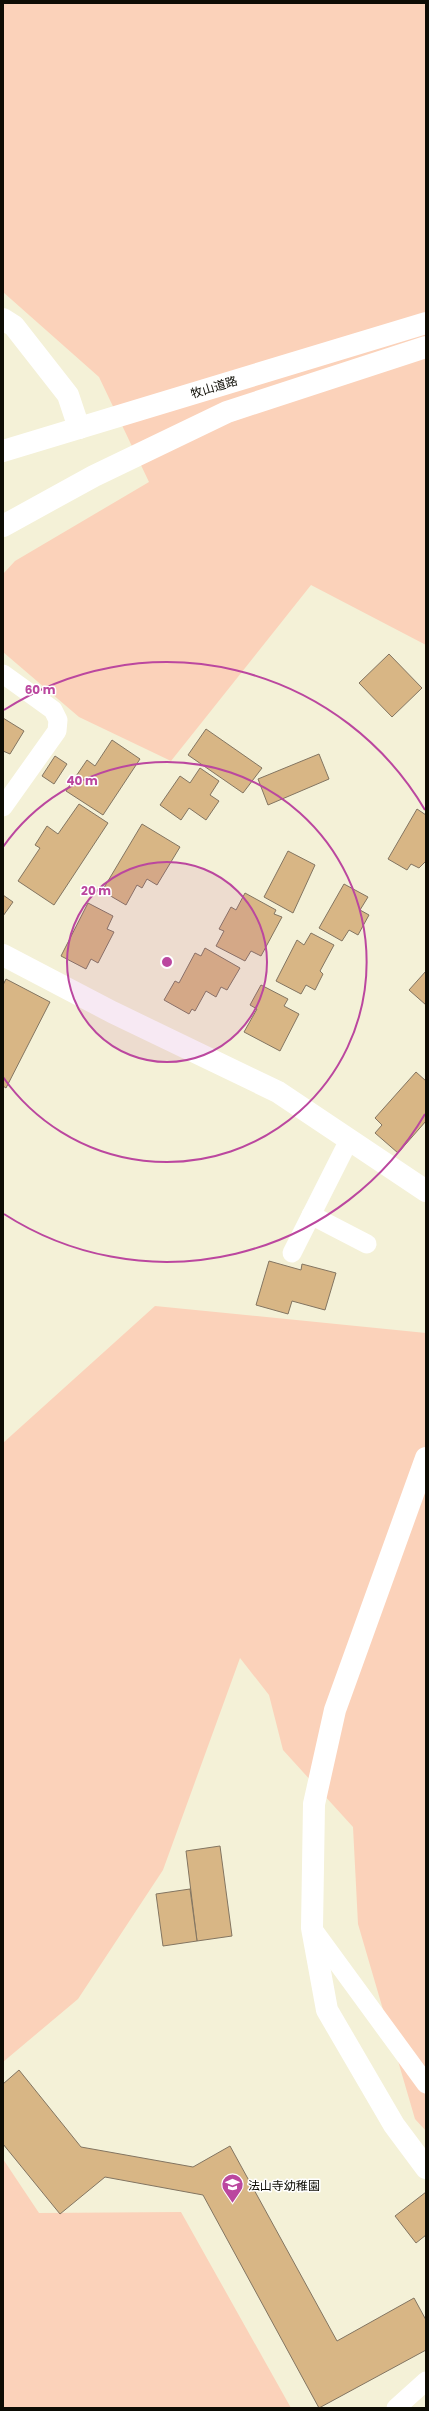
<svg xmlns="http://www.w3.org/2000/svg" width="429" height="2411" viewBox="0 0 429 2411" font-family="Poppins,'Noto Sans JP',sans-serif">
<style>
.green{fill:#fbd2ba}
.building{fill:#d8b685;stroke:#837561}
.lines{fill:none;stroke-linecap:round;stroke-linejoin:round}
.service{stroke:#fff;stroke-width:19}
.minor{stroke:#fff;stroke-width:22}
.tertiary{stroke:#fff;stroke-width:22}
.ring{fill:none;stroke:#bb479f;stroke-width:2}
.labels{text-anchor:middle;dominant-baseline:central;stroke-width:3;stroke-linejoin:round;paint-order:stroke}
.street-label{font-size:12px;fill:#0d0c04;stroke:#fff}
.poi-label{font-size:12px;fill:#0d0c04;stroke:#fff;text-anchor:start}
.centre{fill:#bb479f;stroke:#fff;stroke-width:2}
.ring-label{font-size:12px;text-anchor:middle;font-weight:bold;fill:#bb479f;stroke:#fff;stroke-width:3;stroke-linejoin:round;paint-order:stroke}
</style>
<rect width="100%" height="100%" fill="#f4f1d7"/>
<g class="green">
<polygon points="3,3 426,3 426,645 311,585 171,761 79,717 3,652 3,574 15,561 149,482 99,377 3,292"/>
<polygon points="155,1306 426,1333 426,2131 415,2119 358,1924 353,1827 283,1750 269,1695 240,1658 163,1870 78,1999 3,2062 3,1443"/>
<polygon points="3,2159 39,2213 181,2212 291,2408 3,2408"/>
</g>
<g class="building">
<polygon points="389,654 422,688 392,717 359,683"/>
<polygon points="3,718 24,731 10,754 3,751"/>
<polygon points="206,729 262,768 243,793 188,755"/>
<polygon points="112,740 140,759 103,815 66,791 87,760 95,766"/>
<polygon points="319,754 329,779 268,805 258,779"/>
<polygon points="55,756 67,764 54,784 42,776"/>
<polygon points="200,768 219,781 210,795 219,801 206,820 189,808 181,820 160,805 180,776 190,783"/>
<polygon points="79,804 108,823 54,905 18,881 40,848 35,845 47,826 58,834"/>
<polygon points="417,809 426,815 426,861 419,868 411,864 407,870 388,859"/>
<polygon points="142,824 180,847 157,885 147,879 142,888 137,885 126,905 102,891"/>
<polygon points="288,851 315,865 293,913 264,897"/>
<polygon points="344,884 368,897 360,910 369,915 358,935 349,930 342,941 319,928"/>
<polygon points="245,893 276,910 274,914 282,917 261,956 251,951 245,961 216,946 224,931 219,929 231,907 236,910"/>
<polygon points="3,895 13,902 3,916"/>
<polygon points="88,903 113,916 107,929 114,932 98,963 91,959 86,969 61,956"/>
<polygon points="311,933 334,945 320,971 323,974 315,990 306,985 301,994 276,981 297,940 304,945"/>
<polygon points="205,948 240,968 227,990 221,987 216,997 206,991 195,1011 192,1009 189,1014 164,1000 175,981 179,983 195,953 201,956"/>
<polygon points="426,971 426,1005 409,990"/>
<polygon points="6,979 50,1002 6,1088 3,1086 3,985"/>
<polygon points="261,985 288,999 284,1006 299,1014 280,1051 244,1032 257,1009 250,1005"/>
<polygon points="416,1072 426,1081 426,1121 398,1153 375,1133 382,1125 375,1118"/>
<polygon points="269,1261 301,1270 302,1264 336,1273 325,1310 292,1301 288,1314 256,1305"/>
<polygon points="220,1846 232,1936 197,1941 186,1851"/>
<polygon points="190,1889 197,1941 163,1946 156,1894"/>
<polygon points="19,2070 81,2147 193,2167 230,2146 337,2341 414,2298 426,2320 426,2350 319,2408 203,2195 105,2177 60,2214 3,2144 3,2084"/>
<polygon points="426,2192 426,2235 416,2243 395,2216"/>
</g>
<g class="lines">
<g class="service">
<polyline points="3,674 53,710 58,720 57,731 3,807"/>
<polyline points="311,1215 367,1244"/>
<polyline points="292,1253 349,1140"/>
<polyline points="312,1928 426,2084"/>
<polyline points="396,2408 426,2381"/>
</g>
<g class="minor">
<polyline points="3,955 112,1012 278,1092 426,1191"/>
<polyline points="426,1458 335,1710 314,1804 312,1928 327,2010 394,2125 426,2168"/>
</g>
<g class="tertiary">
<polyline points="3,319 14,326 68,395 79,428"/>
<polyline points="3,451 426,323"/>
<polyline points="3,526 94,476 227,412 426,347"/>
</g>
</g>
<circle cx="167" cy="962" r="100" fill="#bb479f" fill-opacity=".12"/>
<g class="ring">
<circle cx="167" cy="962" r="100"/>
<path d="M3 847A200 200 0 1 1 3 1077"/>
<path d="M425 1114A300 300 0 0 1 4 1214M4 710A300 300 0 0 1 425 810"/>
</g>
<defs>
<symbol id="school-pin" viewBox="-11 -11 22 30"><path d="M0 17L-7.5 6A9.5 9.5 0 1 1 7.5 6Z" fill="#bb479f" stroke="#fff"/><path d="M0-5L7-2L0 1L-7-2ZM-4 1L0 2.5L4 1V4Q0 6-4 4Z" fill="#fff"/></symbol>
</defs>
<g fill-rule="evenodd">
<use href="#school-pin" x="220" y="2172" width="25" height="34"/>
</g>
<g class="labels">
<g class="street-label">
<text transform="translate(214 387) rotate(-17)">牧山道路</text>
</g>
<g class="poi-label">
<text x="248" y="2185">法山寺幼稚園</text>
</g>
</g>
<circle cx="167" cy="962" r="6" class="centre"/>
<g class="ring-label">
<text x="40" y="694">60 m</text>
<text x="82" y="785">40 m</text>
<text x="96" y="895">20 m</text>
</g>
<rect width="429" height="2411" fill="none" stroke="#0d0c04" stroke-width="8"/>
</svg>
